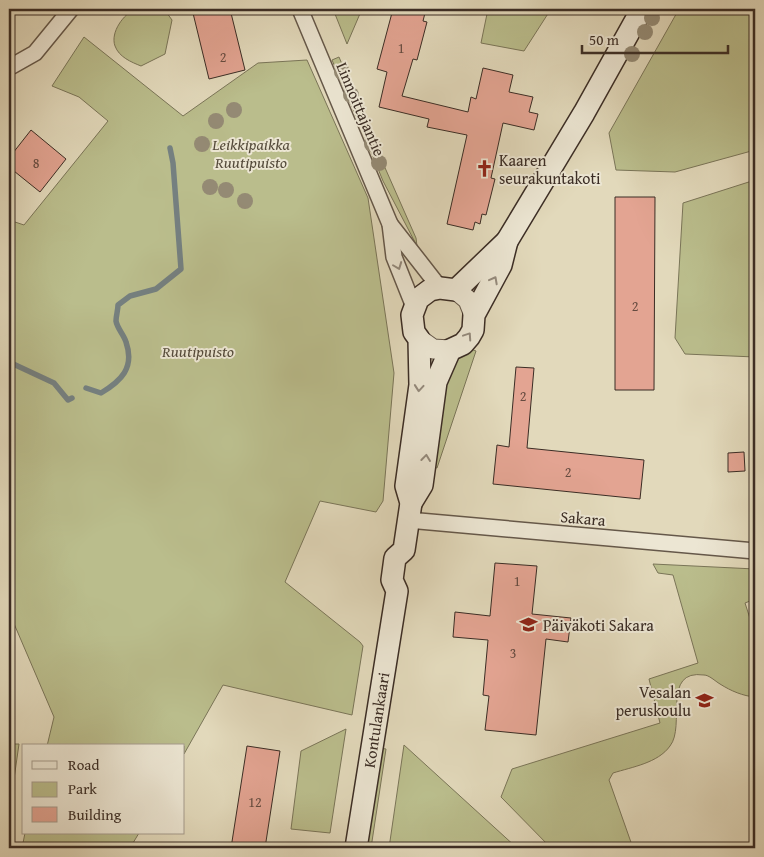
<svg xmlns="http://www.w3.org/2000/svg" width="764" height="857" viewBox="0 0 764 857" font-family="'Gentium Book Plus',serif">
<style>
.green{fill:#babd8c;stroke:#7a7558}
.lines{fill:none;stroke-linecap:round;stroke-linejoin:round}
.stream{stroke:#758080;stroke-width:5.5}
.building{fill:#e3a492;stroke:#3b2d25}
.minor-casing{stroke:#65584a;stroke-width:18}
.tertiary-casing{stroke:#65584a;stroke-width:21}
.secondary-casing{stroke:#3b2d25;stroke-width:24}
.minor{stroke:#ece6d3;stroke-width:15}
.tertiary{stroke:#ece6d3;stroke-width:19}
.secondary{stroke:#ece6d3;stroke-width:21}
.tree{fill:#948a74}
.oneway{stroke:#948a7c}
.labels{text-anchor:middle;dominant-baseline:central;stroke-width:4;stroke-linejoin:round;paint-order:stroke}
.number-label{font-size:14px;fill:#654b40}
.street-label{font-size:16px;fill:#3b2d25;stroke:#ece6d3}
.park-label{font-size:16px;font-style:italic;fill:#544a3a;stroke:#ece6d3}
.poi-label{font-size:16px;fill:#3b2d25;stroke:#ece6d3;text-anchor:start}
</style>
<rect width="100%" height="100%" fill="#e2d9bb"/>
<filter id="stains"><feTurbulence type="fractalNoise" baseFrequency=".004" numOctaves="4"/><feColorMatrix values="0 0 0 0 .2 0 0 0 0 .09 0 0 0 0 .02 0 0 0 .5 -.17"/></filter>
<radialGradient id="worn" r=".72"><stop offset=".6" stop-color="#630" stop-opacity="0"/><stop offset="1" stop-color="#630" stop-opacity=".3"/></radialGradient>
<g class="green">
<path d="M135,9H164L172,20L165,54L141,66C131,62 119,57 115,46C110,32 124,14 135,9Z"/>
<polygon points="333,9 362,9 347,44"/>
<polygon points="488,9 551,9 524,51 481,43"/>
<polygon points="679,9 755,9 755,150 675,172 616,170 609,133"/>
<polygon points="84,37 183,116 258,63 307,60 368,198 394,373 383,501 376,512 320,501 285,582 360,642 363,646 352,715 223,685 184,754 184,746 47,746 54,717 9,612 9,220 24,225 108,121 79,97 52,86"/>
<polygon points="339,57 360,107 360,113 356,116 332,60"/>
<polygon points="371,136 416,238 417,246 383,181 365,137"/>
<polygon points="755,180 755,357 685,354 675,338 683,203"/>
<polygon points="471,349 476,351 437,468 432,467 450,365"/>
<path d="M653,564L755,569V599L745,603L755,634V697C743,696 731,691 720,684C715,681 709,675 704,675C661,669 686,726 670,746C658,763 632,767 613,773L609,780L633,848H551L501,797L512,769L660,723L649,679L698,663L673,575L658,573Z"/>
<polygon points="346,729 330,833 291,829 301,751"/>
<polygon points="9,744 19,744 9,814"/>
<polygon points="404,745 517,848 389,848"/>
<polygon points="380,748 386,749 371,848 365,848"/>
<polygon points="25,833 139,833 130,848 22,848"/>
</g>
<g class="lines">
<g class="stream">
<polyline points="9,362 54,383 68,400 72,398"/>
<path d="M86,388L101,393C121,381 135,368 126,342C124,335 117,328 116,321C116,316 118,310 118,305L130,296L156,289L181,269L173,163L170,148"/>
</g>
</g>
<g class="building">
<polygon points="192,9 230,9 245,70 209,79"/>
<polygon points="393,9 426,9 423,21 427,22 417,60 413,59 402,96 468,112 471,97 476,99 483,68 513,75 509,92 533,97 529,112 538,114 534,130 503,123 491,178 495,179 486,215 482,214 480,224 475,222 473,230 447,224 467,135 427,127 429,119 379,107 387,72 377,69"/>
<polygon points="31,130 66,159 40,192 9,167 9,158"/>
<polygon points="615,197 655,197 654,390 615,390"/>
<polygon points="516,367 534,368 527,448 644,460 640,499 493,484 497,445 509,447"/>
<polygon points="744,452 745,471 728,472 728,453"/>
<polygon points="495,563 537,566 532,614 571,618 568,642 546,639 536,735 485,730 489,696 483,695 488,640 453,637 455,612 490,616"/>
<polygon points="247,746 280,751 265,848 231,848"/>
</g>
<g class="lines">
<defs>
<g id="minor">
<polyline points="300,9 390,224 394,257 414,307"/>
<polyline points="12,66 35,53 71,9"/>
<polyline points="390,224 440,288"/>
<polyline points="408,520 755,551"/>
</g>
<g id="tertiary">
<polyline points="456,290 468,300 474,315"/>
<polyline points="419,339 433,349 450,350"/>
</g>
<g id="secondary">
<polyline points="411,503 422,485 436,382 450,350 463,344 469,337 473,330 474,315 501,265 507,241"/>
<polyline points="356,848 397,591 392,580 395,558 404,550 411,503 406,486 420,385 419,339 414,332 412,315 418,299 430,290 440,288 456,290 507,241 584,113 642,9"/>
</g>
</defs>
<use href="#minor" class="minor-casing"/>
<use href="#tertiary" class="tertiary-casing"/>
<use href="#secondary" class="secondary-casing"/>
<use href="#minor" class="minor"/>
<use href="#tertiary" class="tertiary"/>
<use href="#secondary" class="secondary"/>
</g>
<g class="tree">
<circle cx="652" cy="18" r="8"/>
<circle cx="645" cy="32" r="8"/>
<circle cx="632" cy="54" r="8"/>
<circle cx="342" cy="72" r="8"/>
<circle cx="351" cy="95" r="8"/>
<circle cx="234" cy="110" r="8"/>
<circle cx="216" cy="121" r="8"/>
<circle cx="202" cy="144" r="8"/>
<circle cx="372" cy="144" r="8"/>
<circle cx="379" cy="163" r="8"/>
<circle cx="210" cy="187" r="8"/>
<circle cx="226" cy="190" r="8"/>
<circle cx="245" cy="201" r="8"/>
</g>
<defs><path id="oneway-chevron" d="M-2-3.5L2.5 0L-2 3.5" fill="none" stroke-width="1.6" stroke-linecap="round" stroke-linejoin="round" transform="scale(1.25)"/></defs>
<g class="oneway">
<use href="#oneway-chevron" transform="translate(398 266) rotate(69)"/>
<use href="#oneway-chevron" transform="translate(494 280) rotate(-62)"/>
<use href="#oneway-chevron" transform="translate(468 336) rotate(-56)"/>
<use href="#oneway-chevron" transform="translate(419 388) rotate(95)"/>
<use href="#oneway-chevron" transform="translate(426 458) rotate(-83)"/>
</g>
<defs>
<symbol id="church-bare" viewBox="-9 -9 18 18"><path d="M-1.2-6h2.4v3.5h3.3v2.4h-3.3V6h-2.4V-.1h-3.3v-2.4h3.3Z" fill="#8f2418" stroke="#ece6d3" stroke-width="2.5" paint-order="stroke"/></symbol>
<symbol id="school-bare" viewBox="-9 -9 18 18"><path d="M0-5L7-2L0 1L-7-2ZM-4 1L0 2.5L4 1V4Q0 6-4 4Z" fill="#8f2418" stroke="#ece6d3" stroke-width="2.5" paint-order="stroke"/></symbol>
</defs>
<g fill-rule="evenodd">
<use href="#church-bare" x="472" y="156" width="25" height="25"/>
<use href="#school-bare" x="516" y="612" width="25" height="25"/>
<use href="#school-bare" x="692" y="688" width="25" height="25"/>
</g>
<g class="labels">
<g class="number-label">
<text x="401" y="48">1</text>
<text x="223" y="57">2</text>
<text x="36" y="163">8</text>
<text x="635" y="306">2</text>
<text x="523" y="396">2</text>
<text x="568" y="472">2</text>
<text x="517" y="581">1</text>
<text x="513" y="653">3</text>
<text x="255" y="802">12</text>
</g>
<g class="street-label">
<text transform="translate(361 109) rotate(67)">Linnoittajantie</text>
<text transform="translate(583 518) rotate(5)">Sakara</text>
<text transform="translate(376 720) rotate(-81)">Kontulankaari</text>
</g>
<g class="park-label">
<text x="251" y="144">Leikkipaikka<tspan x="251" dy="18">Ruutipuisto</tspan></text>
<text x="198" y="351">Ruutipuisto</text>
</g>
<g class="poi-label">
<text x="499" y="160">Kaaren<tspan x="499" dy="18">seurakuntakoti</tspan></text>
<text x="543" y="625">Päiväkoti Sakara</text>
<text x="691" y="692" text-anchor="end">Vesalan<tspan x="691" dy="18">peruskoulu</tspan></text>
</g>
</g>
<rect width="764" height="857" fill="none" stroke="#e2d9bb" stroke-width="30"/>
<rect x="10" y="10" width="744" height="837" fill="none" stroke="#3b2d25" stroke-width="2.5"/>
<rect x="15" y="15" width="734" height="827" fill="none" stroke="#3b2d25"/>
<rect x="22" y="744" width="162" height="90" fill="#ece6d3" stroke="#a59c8d"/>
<rect x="32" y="761" width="25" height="8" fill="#ece6d3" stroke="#a59c8d"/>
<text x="68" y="770" font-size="15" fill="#3b2d25">Road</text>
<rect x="32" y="782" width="25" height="15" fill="#babd8c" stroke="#a59c8d"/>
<text x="68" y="794" font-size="15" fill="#3b2d25">Park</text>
<rect x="32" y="807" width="25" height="15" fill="#e3a492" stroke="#a59c8d"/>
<text x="68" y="820" font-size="15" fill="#3b2d25">Building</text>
<path d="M582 45v8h146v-8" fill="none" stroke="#3b2d25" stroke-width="2.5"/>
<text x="589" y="45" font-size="15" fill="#3b2d25" stroke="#ece6d3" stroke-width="4" paint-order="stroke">50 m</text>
<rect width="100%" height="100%" filter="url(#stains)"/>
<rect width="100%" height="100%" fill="url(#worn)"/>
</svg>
